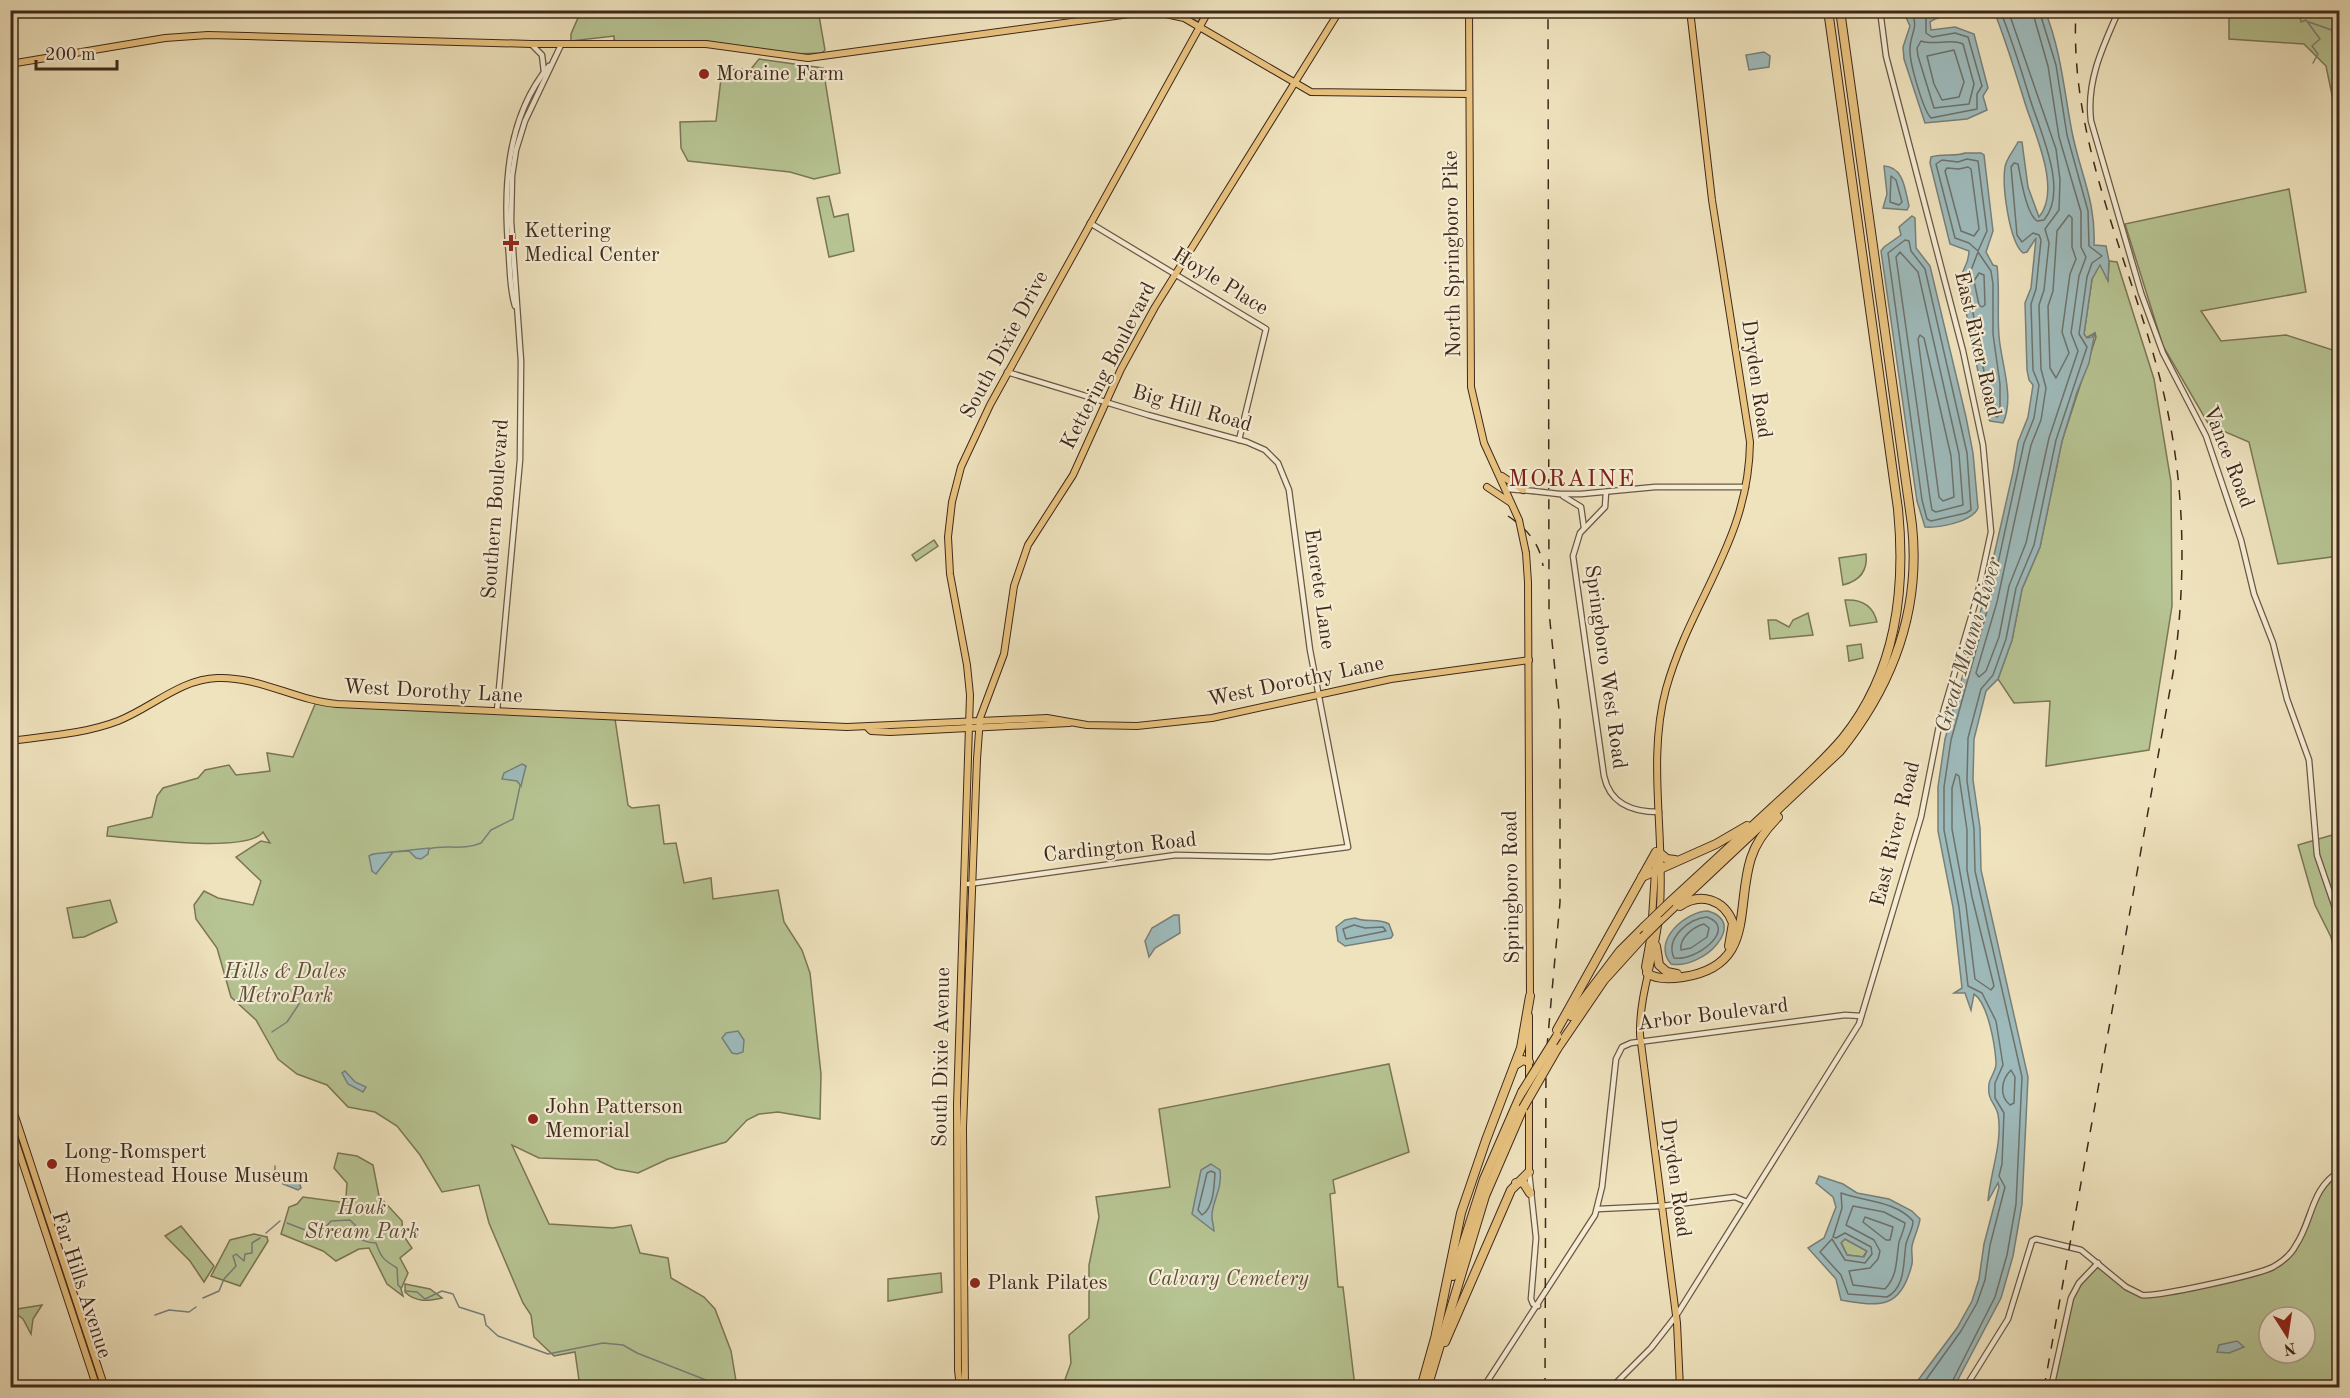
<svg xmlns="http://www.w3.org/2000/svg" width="2350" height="1398" viewBox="0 0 2350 1398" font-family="'Old Standard TT',serif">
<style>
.green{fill:#b7c493;stroke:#7b7656;stroke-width:1.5;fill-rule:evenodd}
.water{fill:#9ebbbc;stroke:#78807b;stroke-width:1.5;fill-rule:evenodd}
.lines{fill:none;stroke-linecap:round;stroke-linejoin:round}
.shore{stroke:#6e726b;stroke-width:1.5}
.stream{stroke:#78807b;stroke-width:1.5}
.minor-casing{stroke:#6b5743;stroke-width:7}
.major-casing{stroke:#3f281a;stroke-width:8}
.highway-casing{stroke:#3f281a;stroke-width:10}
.minor{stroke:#f5edd5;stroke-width:4.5}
.major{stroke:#e8c27f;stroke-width:6}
.highway{stroke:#e8c27f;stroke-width:8}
.rail{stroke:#3f281a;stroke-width:1.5;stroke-dasharray:10 10;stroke-linecap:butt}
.minor-bridge-casing{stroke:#6b5743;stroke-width:7;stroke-linecap:butt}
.major-bridge-casing{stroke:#3f281a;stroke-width:8;stroke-linecap:butt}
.highway-bridge-casing{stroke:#3f281a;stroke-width:10;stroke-linecap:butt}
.minor-bridge{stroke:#f5edd5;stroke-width:4.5}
.major-bridge{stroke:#e8c27f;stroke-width:6}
.highway-bridge{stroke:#e8c27f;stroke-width:8}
.poi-dot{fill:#8f2418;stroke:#f5edd5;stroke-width:2}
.labels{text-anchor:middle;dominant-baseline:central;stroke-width:4.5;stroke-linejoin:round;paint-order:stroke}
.poi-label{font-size:21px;fill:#3f281a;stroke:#f5edd5;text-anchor:start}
.street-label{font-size:21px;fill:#3f281a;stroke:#f5edd5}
.park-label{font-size:21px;font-style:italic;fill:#5d4f38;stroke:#f5edd5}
.water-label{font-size:22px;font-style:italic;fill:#574d42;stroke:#f5edd5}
.quarter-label{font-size:24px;letter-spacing:1.5px;fill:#7a1f14;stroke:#f5edd5}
</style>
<rect width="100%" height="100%" fill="#efe3be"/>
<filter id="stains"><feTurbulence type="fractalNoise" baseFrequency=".00333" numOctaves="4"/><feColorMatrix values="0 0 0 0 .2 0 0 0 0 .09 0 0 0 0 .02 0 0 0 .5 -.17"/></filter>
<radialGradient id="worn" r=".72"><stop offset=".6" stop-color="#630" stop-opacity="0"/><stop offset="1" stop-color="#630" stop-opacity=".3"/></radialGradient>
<g class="green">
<polygon points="818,10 825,50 822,53 793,54 706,41 617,41 614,40 614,36 571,41 571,34 581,11"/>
<polygon points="2330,10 2332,14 2333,11 2339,11 2340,113 2336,114 2326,66 2304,44 2229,39 2229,11"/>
<polygon points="1179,11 1204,10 1204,11 1198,22"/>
<polygon points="759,59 823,68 840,173 814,179 790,172 688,161 681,148 680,122 716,121 722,70 751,69"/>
<polygon points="2289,189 2306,292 2201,311 2221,341 2286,335 2339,352 2339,556 2278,564 2249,442 2209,425 2163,346 2125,224"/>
<polygon points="829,196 834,217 848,214 854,251 829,257 817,198"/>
<polygon points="2109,261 2117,262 2154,379 2171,482 2172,606 2149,750 2046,766 2050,701 2014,703 1998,679 2012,640 2022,589 2040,547 2062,441 2096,337 2095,333 2086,338 2084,334 2092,279 2100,264 2108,279"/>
<polygon points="934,540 938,546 916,561 912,555"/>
<path d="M1866,554C1868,571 1859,581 1843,585L1839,558Z"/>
<path d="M1845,600C1862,599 1873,605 1877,622L1850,626Z"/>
<polygon points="1808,613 1813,635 1770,639 1768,620 1776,620 1789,627 1793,620"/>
<polygon points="1861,644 1863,658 1849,661 1847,646"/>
<path d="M316,702L615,719L628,805L632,808L659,805L664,844L676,843L684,883L711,878L713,899L778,890L784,922L802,950L810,973L821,1074L820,1119L778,1112L759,1114L747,1120L726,1142L668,1159L638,1173L616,1169L597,1160L539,1158L512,1145L549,1224L613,1228L631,1225L640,1253L668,1258L671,1278L704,1297L715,1309L731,1351L737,1387H580L575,1352L554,1356L534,1337L531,1315L523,1303L489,1223L479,1185L442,1192L420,1155L397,1126L375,1112L348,1107L327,1085L297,1074L278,1059L256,1020L231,997L217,948L196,919L194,905L204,891L218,898L253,905L261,881L236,857L261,841L270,843L263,832C247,854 135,838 107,836L108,827L152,817L157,796L163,788L198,778L205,770L229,765L236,775L270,771L267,753L293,757Z"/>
<polygon points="2339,833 2339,972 2331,937 2315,905 2298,845"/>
<polygon points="110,900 117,922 84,937 73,938 67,908"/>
<polygon points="1389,1064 1409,1152 1333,1180 1335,1193 1330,1194 1338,1287 1343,1287 1355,1387 1062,1388 1071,1363 1069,1335 1089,1318 1089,1265 1099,1217 1096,1197 1170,1187 1159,1109"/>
<polygon points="338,1153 357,1156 373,1165 379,1196 402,1221 403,1235 412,1248 400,1258 408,1273 401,1289 403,1296 387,1284 369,1248 359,1249 336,1261 323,1251 281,1234 289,1207 297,1204 303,1197 340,1202 346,1197 347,1183 334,1168"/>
<path d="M2339,1171V1387L2051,1388L2075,1289L2098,1263L2130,1290L2147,1296L2262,1271C2305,1254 2296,1227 2317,1195C2322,1186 2332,1179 2339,1171ZM2269,1317H2305V1353H2269Z"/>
<polygon points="181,1226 214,1266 204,1282 190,1261 165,1236"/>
<polygon points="254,1234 267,1237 268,1241 240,1286 211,1276 230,1240"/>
<polygon points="1845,1239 1867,1251 1863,1257 1847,1255 1841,1242"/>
<polygon points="941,1273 942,1292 888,1301 888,1279"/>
<path d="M405,1284L430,1289L442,1298C429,1301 416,1303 405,1292Z"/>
<polygon points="42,1305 33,1319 31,1334 23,1319 11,1310"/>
</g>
<g class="water">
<path d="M1903,11H1959C1951,18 1938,15 1930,22L1931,30L1955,27L1974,34L1988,88L1983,96L1987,110L1967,119L1925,123L1904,59L1903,47L1910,26Z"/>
<path d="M1994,11H2045C2061,50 2064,91 2072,132C2080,173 2096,201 2094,245L2106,246L2109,261L2108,281L2100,265L2092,279L2084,334L2087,338L2092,337L2095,332L2089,363L2077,392L2062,441L2040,547L2022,589L2012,640L1998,679L1986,691L1974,739L1973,780L1980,828L1981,870L2028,1077L2022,1204L2013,1256L2001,1298L1954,1387H1913L1957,1328L1972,1301L1979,1279L1984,1244L1999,1187L1998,1183L1988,1201C1990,1173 2003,1143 1998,1114C1995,1102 1987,1101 1989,1084C1990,1077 1997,1070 1996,1062C1995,1045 1988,1003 1974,994L1971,1010L1965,993H1954L1962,988L1953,907L1938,831V787L1945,739L1984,599L2013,472L2018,442L2028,417L2033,385L2029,380L2027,370L2025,303L2031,288L2036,238L2027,252L2023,253C2009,241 2002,186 2005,167C2006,159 2014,150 2018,142H2022L2028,187L2039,217C2062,190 2034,132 2025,103C2015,71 2006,41 1994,11Z"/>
<polygon points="1764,52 1770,56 1769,67 1749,70 1746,55"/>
<path d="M1965,153H1981L1984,155L1993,231L1986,252L1993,265L1997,266C2000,290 1997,313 1999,336C2001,363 2015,397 2003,423L1990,421L1987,417L1960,281C1962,268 1969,265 1969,251L1950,244L1930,163L1931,157C1943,153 1955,157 1965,153Z"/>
<path d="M1884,166C1904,167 1905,190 1909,206L1907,210L1883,208L1887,194Z"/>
<path d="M1912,216L1915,218L1916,248L1930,266L1966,417L1973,453L1978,508C1972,522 1939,528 1925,527L1917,501L1881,251L1884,247L1901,235L1899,227Z"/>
<polygon points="522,764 526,766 521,786 517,781 502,779 504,773"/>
<polygon points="429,848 428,854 421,859 416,858 409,851 393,852 376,874 372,871 369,856 373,854"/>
<path d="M1708,911C1749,923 1703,970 1671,964C1651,941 1686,911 1708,911Z"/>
<polygon points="1174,915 1179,915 1180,933 1155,948 1149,957 1145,941 1152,928"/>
<path d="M1355,918C1366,923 1379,918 1389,924L1393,935L1391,938L1345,946L1338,941L1336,927L1345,920Z"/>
<polygon points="738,1031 744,1040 743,1052 737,1054 732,1053 722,1038 726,1033"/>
<polygon points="345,1071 355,1082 366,1087 363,1092 348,1084 342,1073"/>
<path d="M1211,1164L1220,1170C1223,1189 1211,1203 1212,1217C1212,1222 1214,1227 1214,1231L1192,1214L1201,1170Z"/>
<path d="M1819,1176L1843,1184L1857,1193L1889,1199L1912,1211L1920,1219C1919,1228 1914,1236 1912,1246C1911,1252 1913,1258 1912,1264C1901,1309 1881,1307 1841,1300L1836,1279L1808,1248L1824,1238L1836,1207L1833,1197L1816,1183ZM1845,1239L1867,1251L1864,1257L1847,1255L1841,1243Z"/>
<polygon points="283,1178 299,1181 301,1188 298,1190 283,1184"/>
<polygon points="2237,1341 2244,1347 2229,1353 2217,1352 2219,1345"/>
</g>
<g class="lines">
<g class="shore">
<path d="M1910,10C1921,27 1909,34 1910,51C1910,64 1923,110 1931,118L1977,109V94L1982,86L1968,37L1955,33L1932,37L1926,33V18L1931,13L1945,10"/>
<polyline points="2008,10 2056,149 2060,180 2059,210 2045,229 2049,243 2044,290 2039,305 2041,369 2046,388 2041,420 2031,445 1997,602 1976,673 1979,677 1986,671 1999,637 2009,586 2026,543 2049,438 2078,351 2071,333 2079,276 2086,257 2081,247 2081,212 2059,137 2048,66 2032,10"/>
<path d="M1921,41C1935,46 1950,38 1963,44L1974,84L1969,104L1934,108L1918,56L1917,48Z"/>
<polygon points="1954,50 1964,82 1959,97 1942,100 1934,84 1927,56"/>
<polygon points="1967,159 1978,161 1987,231 1978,251 1969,243 1955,238 1936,164 1942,160 1958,162"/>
<polygon points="1968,167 1971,169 1979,229 1974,236 1961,231 1945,171 1947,168 1959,169"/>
<polygon points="1891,176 1896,180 1902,202 1899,205 1890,202"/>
<polygon points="2069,215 2072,218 2072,247 2076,259 2070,274 2062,332 2069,353 2056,378 2050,368 2048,306 2053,291 2057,231"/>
<polygon points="1905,240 1909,241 1911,251 1925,269 1967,453 1971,510 1966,513 1931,521 1927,519 1922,500 1888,253"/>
<polygon points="1900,252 1918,272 1959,454 1963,505 1936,512 1932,510 1930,498 1896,257"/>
<polygon points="1978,252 1991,271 1993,284 1993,334 2000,384 2000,414 1997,417 1992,414 1967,281"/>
<polygon points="1979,273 1984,275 1985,305 1982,307 1979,305 1974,281"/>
<polygon points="1920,335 1924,338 1951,456 1954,497 1943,501 1939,497 1918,339"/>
<polygon points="1956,774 1959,776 1967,830 1967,870 1972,897 1994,986 1991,990 1975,979 1966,905 1952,829 1952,788"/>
<path d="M1707,917C1739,929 1695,962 1674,958C1665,938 1689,918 1707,917Z"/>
<path d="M1704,924L1709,928L1707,937L1691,948L1681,950C1679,938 1693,927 1704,924Z"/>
<polygon points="1354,925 1365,928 1383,927 1386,931 1346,939 1343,929"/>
<path d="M2011,1070L2015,1077L2014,1103L2010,1105C1999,1096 2001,1080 2011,1070Z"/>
<path d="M1211,1171L1215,1173C1214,1187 1214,1207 1202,1215L1198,1210L1207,1173Z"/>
<path d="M1841,1193C1863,1201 1896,1201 1913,1221C1913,1229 1908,1236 1906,1244C1903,1262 1906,1287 1887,1297L1848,1294L1841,1275L1820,1252L1832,1239L1845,1260L1865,1263L1872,1254L1871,1247L1845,1233L1836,1238L1833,1237L1842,1208Z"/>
<path d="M1853,1206L1884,1212L1905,1223C1904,1230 1901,1236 1899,1242C1896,1260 1898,1275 1885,1289L1853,1285L1849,1271L1870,1268L1878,1259L1880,1251L1874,1240L1846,1225Z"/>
<polygon points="1865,1217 1893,1227 1890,1240 1886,1240 1863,1222"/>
<path d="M1920,1388L1961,1331L1977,1303L1985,1280L1990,1245L2005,1187L1999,1176L2002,1164L2004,1113L1995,1098V1083L2003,1065L1996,1021L1982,993L1968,986L1959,907L1944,830V787L1951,740L1990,600L2024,443L2034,418L2039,385L2033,370L2031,304L2036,289L2041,240L2039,235L2033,233L2022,242L2017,235L2011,167L2014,163L2018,164C2021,179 2026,213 2037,221L2044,220C2069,191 2040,131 2030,99C2021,69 2012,40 2000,10"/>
<polyline points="1949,1388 1995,1297 2007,1255 2016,1204 2022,1077 1975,871 1974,829 1967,781 1968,738 1981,689 1993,675 2006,639 2016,588 2034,545 2056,440 2087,347 2079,334 2087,277 2092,263 2102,256 2089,246 2088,211 2067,135 2056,65 2039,10"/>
</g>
<g class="stream">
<polyline points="2298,10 2301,22 2306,20 2320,39 2312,46 2318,54 2313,63"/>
<polyline points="2309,22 2340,33"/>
<path d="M429,849C445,844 463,851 481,843L491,830L513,819L520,786"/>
<path d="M266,989C275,999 288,997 299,1004L287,1022L272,1032"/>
<polyline points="275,1166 275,1177 282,1180"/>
<path d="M287,1223L313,1233L323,1230L331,1221L350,1220L356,1226L354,1233C358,1240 368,1243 376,1243C381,1258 384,1260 397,1268L398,1285L401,1288"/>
<polyline points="266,1233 280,1221"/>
<polyline points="406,1291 417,1292 425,1299 442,1291 453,1294 459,1307 484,1315 486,1325 498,1336 548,1354 603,1343 623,1345 637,1353 706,1380 719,1388"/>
<polyline points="203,1298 219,1291 224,1279 236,1266 233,1256 236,1254 244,1261 245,1254 252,1253 252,1243 260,1238"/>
<polyline points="155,1315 169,1310 189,1312 196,1307"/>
</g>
<defs>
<g id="minor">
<path d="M2119,10C2103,46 2086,81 2091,121L2141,293L2163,353L2206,436L2241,540L2254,594L2273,643L2287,699L2309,760L2317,855L2340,922"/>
<polyline points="1690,14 1723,10"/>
<polyline points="531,44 542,55 544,72"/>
<polyline points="1090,223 1266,329 1239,440"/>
<path d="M515,306C510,290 510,272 509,256C503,192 505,119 549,66"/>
<polyline points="1507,489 1533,491"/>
<path d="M1606,492L1605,507L1580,533L1573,556L1604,776C1610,804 1632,812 1659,812"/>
<polyline points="1559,494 1581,494 1655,487 1746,487"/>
<polyline points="1563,496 1581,507 1584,528"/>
<polyline points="497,711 520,460 521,361 511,221 512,176 516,150 525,121 561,45"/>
<polyline points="968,884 1176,855 1270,857 1348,847 1310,650 1289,490 1278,463 1265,450 1247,442 1148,415 1007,372"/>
<polyline points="1529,1172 1536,1238 1531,1299 1533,1304 1538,1306"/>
<polyline points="1598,1209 1662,1206 1735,1197 1747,1202"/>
<polyline points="1483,1388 1595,1215 1602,1187 1616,1059 1622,1047 1631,1043 1845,1015 1861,1016"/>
<polyline points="1611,1388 1651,1348 1676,1316 1859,1024 1921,817 1939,726 1977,597 1991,532 1983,445 1963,351 1886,56 1880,10"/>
<path d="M1965,1388L2008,1319L2032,1241L2036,1239L2081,1250L2126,1287L2142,1295C2158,1297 2257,1275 2273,1267C2282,1262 2291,1255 2296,1245C2313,1220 2310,1189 2340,1171"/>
<polyline points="2051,1388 2071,1298 2079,1283 2098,1263"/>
</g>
<g id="major">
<polyline points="1469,10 1471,387 1484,443 1519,520"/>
<polyline points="10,64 165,38 208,35 531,44 706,44 808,58 1152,11 1184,18 1311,92 1468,94"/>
<polyline points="1502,476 1523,490"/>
<polyline points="1487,487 1511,503"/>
<polyline points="1526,553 1528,582 1530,1000"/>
<polyline points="868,728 871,731 890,732 1069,723"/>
<path d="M10,741C46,736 84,734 118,721C151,708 181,679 217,678C258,676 297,701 337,704L847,727L1047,718L1087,725L1137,726L1212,718L1391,679L1529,660"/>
<polyline points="1647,973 1645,967 1651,934 1656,855"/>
<polyline points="1529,1081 1529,1016"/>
<polyline points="1529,1097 1529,1172"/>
<polyline points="10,1101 105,1388"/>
<polyline points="10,1125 97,1388"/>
<polyline points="960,1388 958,1370 957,1104 970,695 967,665 950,574 948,537 952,502 961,467 990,405 1209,10"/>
<polyline points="965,1388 963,1128 977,759 980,718 1004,654 1014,586 1028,545 1073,475 1121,369 1155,307 1340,10"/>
<path d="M1680,1388L1677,1323L1640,1035C1639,990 1658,951 1660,906C1665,835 1647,759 1666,689C1691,599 1749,541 1750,442L1712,200L1690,10"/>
</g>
<g id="highway">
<polyline points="1661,854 1667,859 1675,860"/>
<polyline points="1642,877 1716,844 1747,826"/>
<path d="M1670,902C1705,870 1739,838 1774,806C1798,784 1822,763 1843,738C1896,672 1906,591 1898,509L1828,10"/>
<path d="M1680,906C1700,892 1724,899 1733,923L1729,946"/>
<path d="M1659,921L1840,751C1893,685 1921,610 1912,525L1840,10"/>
<polyline points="1656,946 1659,965 1667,972 1677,974"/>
<path d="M1647,973C1657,980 1671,979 1683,977C1756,966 1735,908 1751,858C1756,842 1766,829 1778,817"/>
<polyline points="1571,1016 1620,951 1644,927"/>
<polyline points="1557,1030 1656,852"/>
<polyline points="1557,1049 1604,980 1643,937"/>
<polyline points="1515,1065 1523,1060 1529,1062"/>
<polyline points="1516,1183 1523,1182 1530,1193"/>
<polyline points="1453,1276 1484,1179 1522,1092"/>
<polyline points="1436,1334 1461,1213 1486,1140 1521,1048 1530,996"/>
<polyline points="1445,1342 1511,1190 1529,1172"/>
<polyline points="1421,1388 1437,1331"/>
<polyline points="1427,1388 1485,1196 1523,1108"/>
</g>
</defs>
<use href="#minor" class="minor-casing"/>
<use href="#major" class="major-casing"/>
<use href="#highway" class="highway-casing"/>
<use href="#minor" class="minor"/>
<use href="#major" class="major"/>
<use href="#highway" class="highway"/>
<g class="rail">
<path d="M1508,516C1526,528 1540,543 1543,566"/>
<polyline points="1545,1388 1546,1058 1560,902 1560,719 1549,612 1548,10"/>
<path d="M2044,1388L2173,673C2188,572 2185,470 2158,371C2126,251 2069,138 2076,10"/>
</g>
<defs>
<polyline id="minor-bridge" points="1533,491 1559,494"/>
<polyline id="major-bridge" points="1519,520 1526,553"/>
<g id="highway-bridge">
<polyline points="1644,927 1670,902"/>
<polyline points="1643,937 1659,921"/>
<polyline points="1522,1092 1557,1036"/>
<polyline points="1523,1108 1557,1049"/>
</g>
</defs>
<use href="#minor-bridge" class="minor-bridge-casing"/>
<use href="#major-bridge" class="major-bridge-casing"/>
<use href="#highway-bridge" class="highway-bridge-casing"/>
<use href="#minor-bridge" class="minor-bridge"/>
<use href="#major-bridge" class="major-bridge"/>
<use href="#highway-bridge" class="highway-bridge"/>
</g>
<g class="poi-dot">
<circle cx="704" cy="74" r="6"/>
<path d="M508 234h6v6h6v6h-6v6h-6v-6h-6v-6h6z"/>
<circle cx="533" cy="1119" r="6"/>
<circle cx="52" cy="1164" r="6"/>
<circle cx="975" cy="1283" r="6"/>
</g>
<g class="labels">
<g class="poi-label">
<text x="716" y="74">Moraine Farm</text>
<text x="524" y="231">Kettering<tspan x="524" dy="24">Medical Center</tspan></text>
<text x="545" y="1107">John Patterson<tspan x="545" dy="24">Memorial</tspan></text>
<text x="64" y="1152">Long-Romspert<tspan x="64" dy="24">Homestead House Museum</tspan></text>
<text x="987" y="1283">Plank Pilates</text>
</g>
<g class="street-label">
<text transform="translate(1453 254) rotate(-91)">North Springboro Pike</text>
<text transform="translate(1220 282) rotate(32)">Hoyle Place</text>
<text transform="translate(1977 344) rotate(77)">East River Road</text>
<text transform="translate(1005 345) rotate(-62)">South Dixie Drive</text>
<text transform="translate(1109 366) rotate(-63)">Kettering Boulevard</text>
<text transform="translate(1756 379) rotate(82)">Dryden Road</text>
<text transform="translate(1192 409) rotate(16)">Big Hill Road</text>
<text transform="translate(2228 457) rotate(69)">Vance Road</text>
<text transform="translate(496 509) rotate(-86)">Southern Boulevard</text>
<text transform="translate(1319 589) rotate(82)">Encrete Lane</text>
<text transform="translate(1605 667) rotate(82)">Springboro West Road</text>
<text transform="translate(1296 682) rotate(-12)">West Dorothy Lane</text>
<text transform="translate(433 692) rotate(3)">West Dorothy Lane</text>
<text transform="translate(1896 834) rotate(-76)">East River Road</text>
<text transform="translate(1120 848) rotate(-6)">Cardington Road</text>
<text transform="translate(1512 887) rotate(-91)">Springboro Road</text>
<text transform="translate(1713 1015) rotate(-7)">Arbor Boulevard</text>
<text transform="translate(942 1057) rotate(-89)">South Dixie Avenue</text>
<text transform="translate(1675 1178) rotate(82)">Dryden Road</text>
<text transform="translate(81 1285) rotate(72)">Far Hills Avenue</text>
</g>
<g class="park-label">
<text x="285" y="972">Hills &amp; Dales<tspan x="285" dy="24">MetroPark</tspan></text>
<text x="362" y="1208">Houk<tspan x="362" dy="24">Stream Park</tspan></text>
<text x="1228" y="1279">Calvary Cemetery</text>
</g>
<g class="water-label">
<text transform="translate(1969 645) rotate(-73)">Great Miami River</text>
</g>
<g class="quarter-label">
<text x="1572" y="480">MORAINE</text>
</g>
</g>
<rect width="2350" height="1398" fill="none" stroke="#efe3be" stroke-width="36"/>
<rect x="12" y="12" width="2326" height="1374" fill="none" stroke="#3f281a" stroke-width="3"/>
<rect x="18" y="18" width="2314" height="1362" fill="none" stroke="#3f281a" stroke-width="1.5"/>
<g transform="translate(2287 1335) rotate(168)"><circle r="28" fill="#f5edd5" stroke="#ac9e8a" stroke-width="1.5"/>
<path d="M0-4.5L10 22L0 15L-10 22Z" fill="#8f2418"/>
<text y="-9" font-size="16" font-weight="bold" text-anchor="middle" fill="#3f281a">N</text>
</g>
<path d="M36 60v9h81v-9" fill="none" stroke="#3f281a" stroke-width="3"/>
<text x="45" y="60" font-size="18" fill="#3f281a" stroke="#f5edd5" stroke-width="4.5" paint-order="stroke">200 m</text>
<rect width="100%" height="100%" filter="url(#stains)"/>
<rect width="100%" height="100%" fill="url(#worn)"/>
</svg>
